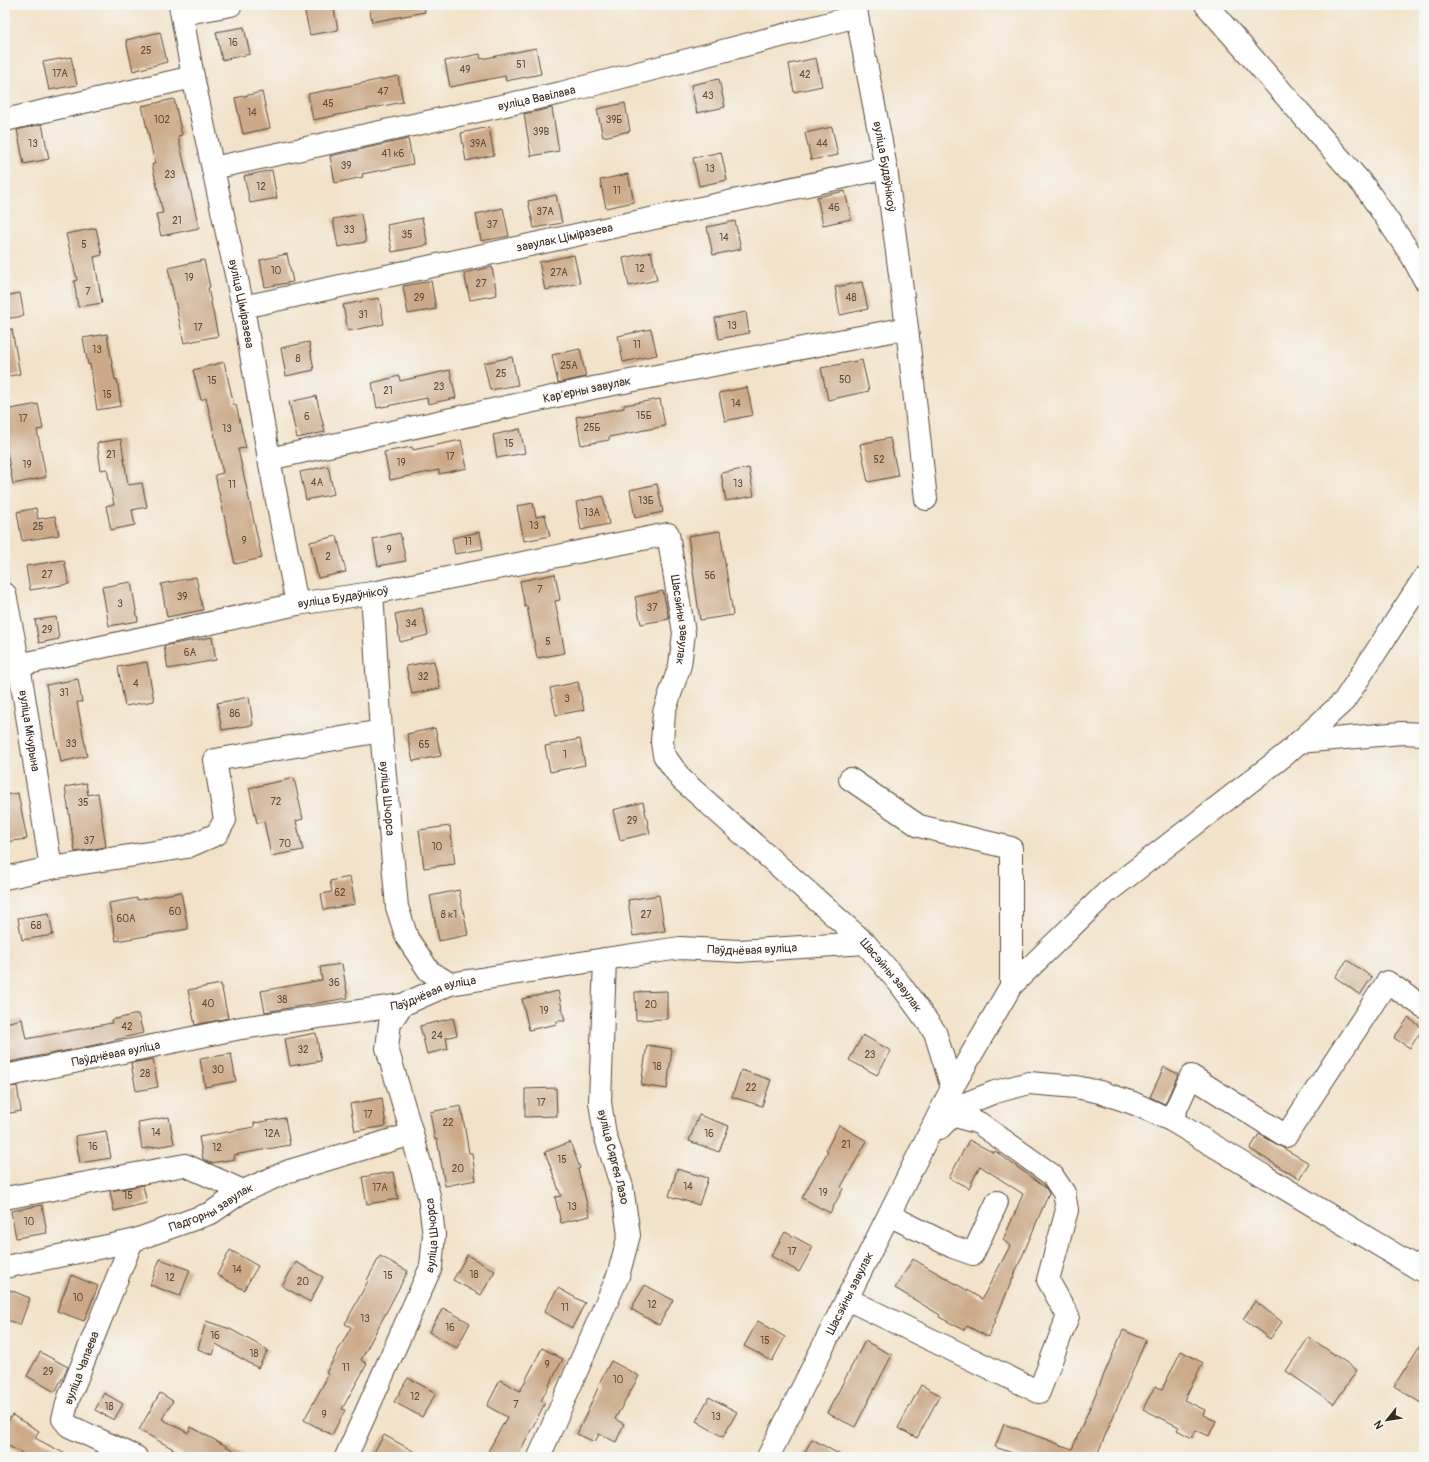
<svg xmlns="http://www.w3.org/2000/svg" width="1429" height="1462" viewBox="0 0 1429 1462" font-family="Pangolin,sans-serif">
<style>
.building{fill:#ccaa89}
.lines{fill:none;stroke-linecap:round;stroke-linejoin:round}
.minor-casing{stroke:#564638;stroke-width:24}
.minor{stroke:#fff;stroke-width:22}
.labels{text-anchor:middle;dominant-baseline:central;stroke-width:3.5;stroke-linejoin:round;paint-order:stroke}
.number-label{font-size:10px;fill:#5f4a39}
.street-label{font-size:12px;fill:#3b2a1e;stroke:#f6f6f2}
</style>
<rect width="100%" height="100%" fill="#f6f6f2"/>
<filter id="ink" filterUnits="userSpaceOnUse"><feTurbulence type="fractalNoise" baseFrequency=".025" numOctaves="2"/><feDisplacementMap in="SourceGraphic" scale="8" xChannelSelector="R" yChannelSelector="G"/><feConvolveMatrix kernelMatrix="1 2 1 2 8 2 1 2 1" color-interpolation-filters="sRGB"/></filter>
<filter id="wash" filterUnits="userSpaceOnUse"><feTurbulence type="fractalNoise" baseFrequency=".012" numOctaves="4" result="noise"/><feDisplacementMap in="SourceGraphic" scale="16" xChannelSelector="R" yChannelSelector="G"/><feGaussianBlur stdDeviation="0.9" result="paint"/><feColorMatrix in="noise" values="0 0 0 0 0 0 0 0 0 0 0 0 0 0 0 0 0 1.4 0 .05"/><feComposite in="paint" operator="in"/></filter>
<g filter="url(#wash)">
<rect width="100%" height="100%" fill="#f2e2c9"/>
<g id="blocks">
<g class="building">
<polygon points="316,5 333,5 338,30 310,35 304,8"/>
<polygon points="369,5 424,5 425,12 372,22"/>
<polygon points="244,27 250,54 222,60 216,32"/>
<polygon points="160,32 167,62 133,71 126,40"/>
<polygon points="536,48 541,74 506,81 505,76 450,87 445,61 480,54 481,59"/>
<polygon points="71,57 77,85 49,90 43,62"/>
<polygon points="816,58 822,86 794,92 789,64"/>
<polygon points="398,76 403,102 313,120 308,94"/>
<polygon points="719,79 725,107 697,113 691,85"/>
<polygon points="262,92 270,128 243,134 235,98"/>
<polygon points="174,99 182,135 178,136 199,228 161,236 156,214 163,213 152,164 155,164 142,106"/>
<polygon points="625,103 630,131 603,137 597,109"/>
<polygon points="552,108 559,151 531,156 524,114"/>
<polygon points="42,124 49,159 24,164 17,130"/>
<polygon points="489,127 494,155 466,161 461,133"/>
<polygon points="832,127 838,155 811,160 805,133"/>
<polygon points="408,139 413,164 362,174 363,177 335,183 330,156"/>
<polygon points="721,152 727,180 699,186 693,158"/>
<polygon points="272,170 277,198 250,203 244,176"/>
<polygon points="628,174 634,202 606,208 600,180"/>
<polygon points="845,191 851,219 823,225 817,197"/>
<polygon points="556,195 562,223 534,228 528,201"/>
<polygon points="503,208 509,236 481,241 476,214"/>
<polygon points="361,214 366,242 338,247 333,219"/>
<polygon points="422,218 428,245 392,252 387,225"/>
<polygon points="735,221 741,249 713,255 707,227"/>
<polygon points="96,228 102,255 94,257 102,303 78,307 74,281 77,280 66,234"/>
<polygon points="651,252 657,280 629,286 623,258"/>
<polygon points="287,254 293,282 265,287 260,260"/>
<polygon points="574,255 580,283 545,290 539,262"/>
<polygon points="204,260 210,287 208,288 218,336 184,343 168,268"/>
<polygon points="492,267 497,295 470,300 464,273"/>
<polygon points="431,281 436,309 408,314 403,286"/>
<polygon points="862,282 868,309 840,315 835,287"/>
<polygon points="20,293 24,316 5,319 5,296"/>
<polygon points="379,298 384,324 348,331 343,305"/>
<polygon points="746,312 749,333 719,339 715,318"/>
<polygon points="12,329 20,374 5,377 5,330"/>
<polygon points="651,329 657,355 623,362 618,336"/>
<polygon points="107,334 115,380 117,379 121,406 97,410 90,364 88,365 83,338"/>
<polygon points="309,342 314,370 286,376 281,348"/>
<polygon points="580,349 586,377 558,383 552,355"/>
<polygon points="512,357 518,385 490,390 484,363"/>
<polygon points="862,360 869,391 828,400 821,368"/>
<polygon points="224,362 234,405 236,405 246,448 238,449 262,558 235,564 215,475 223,473 206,398 201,400 193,370"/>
<polygon points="450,370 456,398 428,404 427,398 377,408 372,383 399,376 400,381"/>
<polygon points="747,387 753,415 725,421 719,393"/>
<polygon points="316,396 325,432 297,438 289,402"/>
<polygon points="660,399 665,426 609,437 609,440 581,445 576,417 624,408 624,405"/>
<polygon points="38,404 43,429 37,430 46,477 13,484 5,442 5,410"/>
<polygon points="520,429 525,453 497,458 493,435"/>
<polygon points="890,438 898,476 868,482 860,444"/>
<polygon points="121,439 128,485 142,483 147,507 132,510 135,525 111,530 106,506 114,504 107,469 101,470 97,443"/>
<polygon points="461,440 467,468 439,474 439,470 390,480 384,452 412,447 413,450"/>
<polygon points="328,466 334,494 306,500 300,472"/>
<polygon points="749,468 754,496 726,501 721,473"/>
<polygon points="657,484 663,512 635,518 630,490"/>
<polygon points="603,496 609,524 581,530 576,502"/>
<polygon points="533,503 536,517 545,515 550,536 524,541 517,506"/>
<polygon points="36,508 38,519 55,516 59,535 22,541 17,512"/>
<polygon points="720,531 733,615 700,620 688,536"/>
<polygon points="480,532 483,549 455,554 452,538"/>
<polygon points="400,533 406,561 378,566 373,539"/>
<polygon points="337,536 346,572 318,578 310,542"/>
<polygon points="64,560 69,584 30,590 26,566"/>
<polygon points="555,574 560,600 555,601 565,653 537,658 527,606 525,607 520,581"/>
<polygon points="196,577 203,610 167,617 161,584"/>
<polygon points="131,582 138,621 109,626 102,587"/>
<polygon points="663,591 669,619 641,624 635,597"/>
<polygon points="422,608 428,635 400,642 395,614"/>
<polygon points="56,617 59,639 39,643 35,620"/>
<polygon points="212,637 216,660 168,669 164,646"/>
<polygon points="434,661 440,688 412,694 406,666"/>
<polygon points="147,662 154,701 125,706 118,667"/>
<polygon points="78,679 82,702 77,702 87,756 61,762 46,685"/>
<polygon points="578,682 584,710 556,715 550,688"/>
<polygon points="249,697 253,725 222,730 217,703"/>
<polygon points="435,728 441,756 413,761 407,734"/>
<polygon points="580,739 585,765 550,772 545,746"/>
<polygon points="294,778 303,819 296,821 303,850 271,856 264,821 257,823 249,788"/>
<polygon points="86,783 88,795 98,793 106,847 75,852 65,787"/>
<polygon points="18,793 27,839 5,842 5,795"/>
<polygon points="643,802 650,833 620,840 613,810"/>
<polygon points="450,826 455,864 424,868 419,830"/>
<polygon points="350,877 355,904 324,910 321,894 332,892 330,881"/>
<polygon points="459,890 468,935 439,941 430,896"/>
<polygon points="181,892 188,929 116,941 109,903 137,898 137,900"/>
<polygon points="659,895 665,931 633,936 628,900"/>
<polygon points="49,913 53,935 22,940 18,918"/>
<polygon points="1347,960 1372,977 1360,995 1335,977"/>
<polygon points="342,964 348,998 265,1012 261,991 322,980 320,967"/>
<polygon points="221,984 228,1018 195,1025 188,990"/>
<polygon points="558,991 565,1021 557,1021 557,1024 529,1030 522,999"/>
<polygon points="667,991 667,1019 636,1020 635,992"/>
<polygon points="138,1014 143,1033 95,1045 5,1063 5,1023 22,1019 26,1039 112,1023 111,1020"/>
<polygon points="453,1018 457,1035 446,1038 448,1049 427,1054 420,1026"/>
<polygon points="1408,1018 1423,1028 1410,1048 1394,1038"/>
<polygon points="316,1033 321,1061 290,1066 285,1039"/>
<polygon points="863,1035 891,1051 877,1075 849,1060"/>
<polygon points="647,1045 672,1049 667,1089 641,1085"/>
<polygon points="231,1054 236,1081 205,1087 200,1059"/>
<polygon points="153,1059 158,1087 136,1091 131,1063"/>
<polygon points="1164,1067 1178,1074 1165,1104 1150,1097"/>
<polygon points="741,1070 771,1080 762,1106 732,1097"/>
<polygon points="17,1086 21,1111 5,1114 5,1088"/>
<polygon points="556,1088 557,1116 525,1117 525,1089"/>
<polygon points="382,1098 386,1126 355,1131 350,1104"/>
<polygon points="461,1106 469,1153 472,1153 476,1180 445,1186 437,1139 435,1140 430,1112"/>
<polygon points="699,1115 729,1126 719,1152 689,1141"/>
<polygon points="169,1117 174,1144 142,1149 138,1122"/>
<polygon points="285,1118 290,1145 234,1155 235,1159 211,1163 203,1159 199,1137 254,1127 254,1123"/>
<polygon points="839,1125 867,1141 841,1187 843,1189 830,1213 802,1198 828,1151 826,1150"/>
<polygon points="106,1131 111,1158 80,1163 75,1136"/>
<polygon points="1259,1134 1309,1163 1299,1179 1250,1149"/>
<polygon points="969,1140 994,1153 995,1151 1046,1188 1049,1193 988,1337 967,1326 964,1330 939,1317 940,1315 895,1288 913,1259 982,1299 1010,1246 1003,1240 1023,1194 980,1166 969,1188 949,1178"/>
<polygon points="570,1142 580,1168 578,1169 590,1216 561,1223 555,1197 561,1196 545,1152"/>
<polygon points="677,1169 708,1178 699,1205 669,1196"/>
<polygon points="393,1172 398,1199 367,1204 362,1177"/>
<polygon points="143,1185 147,1203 114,1211 110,1191"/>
<polygon points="42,1205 47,1233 16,1238 11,1211"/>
<polygon points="785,1232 813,1247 799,1272 771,1256"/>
<polygon points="230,1250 258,1266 244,1290 217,1275"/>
<polygon points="467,1255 495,1271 481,1295 453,1280"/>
<polygon points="380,1256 408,1271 361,1360 367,1364 342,1409 345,1410 332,1435 304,1420 329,1374 326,1373 351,1327 345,1324 368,1281 367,1280"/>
<polygon points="160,1259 190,1270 180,1296 150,1285"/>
<polygon points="296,1262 323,1277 310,1302 282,1286"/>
<polygon points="71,1275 98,1286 84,1321 57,1311"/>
<polygon points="645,1285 673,1300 659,1325 631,1309"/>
<polygon points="5,1288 30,1298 20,1325 5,1319"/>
<polygon points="558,1288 585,1303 572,1328 544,1312"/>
<polygon points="1255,1301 1282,1322 1270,1339 1243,1319"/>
<polygon points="443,1308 470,1323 457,1348 429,1332"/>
<polygon points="206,1321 230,1329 268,1350 258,1368 216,1344 213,1355 198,1349"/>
<polygon points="758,1321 785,1337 772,1361 744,1346"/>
<polygon points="1123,1330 1146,1340 1096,1457 1024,1457 995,1447 1004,1424 1072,1449"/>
<polygon points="1309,1337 1357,1370 1334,1404 1286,1371"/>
<polygon points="1424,1339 1424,1405 1394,1386"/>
<polygon points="865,1341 892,1355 855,1427 827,1413"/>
<polygon points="542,1348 563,1359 541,1401 545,1403 517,1457 485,1457 507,1417 487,1406 500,1380 520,1391"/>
<polygon points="1181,1351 1203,1363 1184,1400 1205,1410 1203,1415 1216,1421 1209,1436 1196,1430 1192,1438 1177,1430 1179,1427 1143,1409 1155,1386 1162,1389"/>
<polygon points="40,1352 68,1367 55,1392 27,1376"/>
<polygon points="611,1361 639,1376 615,1419 624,1424 616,1442 599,1434 595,1442 577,1434 599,1386 598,1385"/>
<polygon points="408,1378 436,1393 422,1417 394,1402"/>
<polygon points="921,1385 940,1395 917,1438 898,1428"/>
<polygon points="104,1393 123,1404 114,1420 95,1410"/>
<polygon points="160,1393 173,1401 162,1419 188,1433 191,1427 246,1457 188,1457 139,1430"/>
<polygon points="709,1397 737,1412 723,1437 696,1421"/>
<polygon points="12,1415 39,1431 35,1438 71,1457 29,1457 5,1444 5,1427"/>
<polygon points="384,1435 424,1457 371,1457"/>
<polygon points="812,1439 844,1457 802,1457"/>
</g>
</g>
</g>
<g filter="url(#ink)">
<use href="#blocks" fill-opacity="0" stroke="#564638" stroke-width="1"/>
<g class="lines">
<defs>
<g id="minor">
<path id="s1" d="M180,5L193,77L243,307L269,459L297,604"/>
<path id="s2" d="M856,5L857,16L886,168L907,328L926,499"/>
<polyline points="1206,5 1365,187 1412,256 1424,279"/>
<polyline points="182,14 231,5"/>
<polyline points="5,120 193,77"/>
<path id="s3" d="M213,168L561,93L857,16"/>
<path id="s4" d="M243,307L886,168"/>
<polyline points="269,459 593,388 907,328"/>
<path id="s5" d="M372,593L381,731L397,907L407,938L429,971L450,984"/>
<path id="s6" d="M5,594L19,665L51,868"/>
<path id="s7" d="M19,665L297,604L372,593L668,534L684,633L680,665L664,712L662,742L664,755L681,779L865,943L900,984L935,1032L952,1088"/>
<polyline points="1299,742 1402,733 1424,734"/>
<polyline points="850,779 919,826 1011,848 1011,986"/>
<polyline points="5,878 51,868 187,847 217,834 225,820 215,760 381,731"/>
<path id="s8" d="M5,1076L241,1028L402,1005L450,984L605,959L680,948L739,951L865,943"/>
<polyline points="1171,1120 1191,1076 1286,1136 1387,982 1424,1007"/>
<polyline points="940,1128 962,1105 995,1092 1029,1083 1076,1087 1100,1092 1133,1103 1171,1120 1424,1272"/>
<polyline points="5,1198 185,1165 243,1191"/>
<polyline points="889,1215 953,1247 973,1254 997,1202"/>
<polyline points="132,1241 68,1400 63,1419 69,1426 136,1457"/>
<path id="s9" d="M5,1267L132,1241L211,1213L243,1191L289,1171L412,1134"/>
<polyline points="847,1299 1039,1392 1068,1316 1048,1280 1067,1210 1064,1193 1052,1175 979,1123 952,1115"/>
<path id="s10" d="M346,1457L431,1267L434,1235L429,1196L412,1134L387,1048L390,1023L402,1005"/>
<polyline points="539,1457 618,1276 629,1235 622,1187 605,1135 600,1102 605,959"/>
<path id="s11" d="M768,1457L952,1088L1011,986L1106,893L1286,754L1344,701L1424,578"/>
</g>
</defs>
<use href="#minor" class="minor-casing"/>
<use href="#minor" class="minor"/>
</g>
</g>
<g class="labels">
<g class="number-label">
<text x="233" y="43">16</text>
<text x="146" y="51">25</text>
<text x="521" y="65">51</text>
<text x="465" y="70">49</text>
<text x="60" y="74">17А</text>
<text x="805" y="75">42</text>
<text x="383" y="92">47</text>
<text x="708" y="96">43</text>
<text x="328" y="104">45</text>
<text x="252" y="113">14</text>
<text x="162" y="120">102</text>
<text x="614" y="120">39Б</text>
<text x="541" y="132">39В</text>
<text x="33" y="144">13</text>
<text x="478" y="144">39А</text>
<text x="822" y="144">44</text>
<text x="393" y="154">41 к6</text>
<text x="346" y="166">39</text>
<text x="710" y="169">13</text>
<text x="170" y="175">23</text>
<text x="261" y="187">12</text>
<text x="617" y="191">11</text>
<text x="834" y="208">46</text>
<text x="545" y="212">37А</text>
<text x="177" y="221">21</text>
<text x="492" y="225">37</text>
<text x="349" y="230">33</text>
<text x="407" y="235">35</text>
<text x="724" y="238">14</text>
<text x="84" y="245">5</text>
<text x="640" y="269">12</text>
<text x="276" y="271">10</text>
<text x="559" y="273">27А</text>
<text x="189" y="278">19</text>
<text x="481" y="284">27</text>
<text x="88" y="292">7</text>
<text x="419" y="298">29</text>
<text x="851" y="298">48</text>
<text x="363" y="315">31</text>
<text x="732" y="326">13</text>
<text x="198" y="328">17</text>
<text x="637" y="345">11</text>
<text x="97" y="350">13</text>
<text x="298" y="359">8</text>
<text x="569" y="366">25А</text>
<text x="501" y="374">25</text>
<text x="845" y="380">50</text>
<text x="212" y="381">15</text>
<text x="439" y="387">23</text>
<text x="388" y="391">21</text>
<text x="107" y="395">15</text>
<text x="736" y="404">14</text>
<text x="644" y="416">15Б</text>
<text x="307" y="417">6</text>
<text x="23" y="419">17</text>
<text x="592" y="428">25Б</text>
<text x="227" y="429">13</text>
<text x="509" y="444">15</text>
<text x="111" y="455">21</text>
<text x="450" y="457">17</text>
<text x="879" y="460">52</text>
<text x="401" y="463">19</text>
<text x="27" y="465">19</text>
<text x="317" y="483">4А</text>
<text x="738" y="484">13</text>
<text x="232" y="485">11</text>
<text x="646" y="501">13Б</text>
<text x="592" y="513">13А</text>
<text x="534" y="526">13</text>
<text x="38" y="527">25</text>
<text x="244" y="541">9</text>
<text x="468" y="542">11</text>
<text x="389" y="550">9</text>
<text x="328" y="557">2</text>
<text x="47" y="575">27</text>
<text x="710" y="576">56</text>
<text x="540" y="590">7</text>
<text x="182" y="597">39</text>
<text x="120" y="604">3</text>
<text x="652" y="608">37</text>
<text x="411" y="624">34</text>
<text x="47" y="630">29</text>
<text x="548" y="642">5</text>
<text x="190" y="653">6А</text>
<text x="423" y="677">32</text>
<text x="136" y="684">4</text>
<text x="64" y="693">31</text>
<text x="567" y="699">3</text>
<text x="235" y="714">86</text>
<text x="71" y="744">33</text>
<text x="424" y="745">65</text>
<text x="565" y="755">1</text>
<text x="276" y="802">72</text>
<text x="83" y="803">35</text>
<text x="632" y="821">29</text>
<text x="89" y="841">37</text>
<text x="285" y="844">70</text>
<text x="437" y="847">10</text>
<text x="340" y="893">62</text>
<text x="175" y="912">60</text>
<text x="449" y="915">8 к1</text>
<text x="646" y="915">27</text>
<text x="126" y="919">60А</text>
<text x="36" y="926">68</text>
<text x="334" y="983">36</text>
<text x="282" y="1000">38</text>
<text x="208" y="1004">40</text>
<text x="651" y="1005">20</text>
<text x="544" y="1011">19</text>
<text x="127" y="1027">42</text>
<text x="437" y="1036">24</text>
<text x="303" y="1050">32</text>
<text x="870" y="1055">23</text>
<text x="657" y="1067">18</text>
<text x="218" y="1070">30</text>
<text x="145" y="1074">28</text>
<text x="751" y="1088">22</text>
<text x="541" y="1103">17</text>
<text x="368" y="1115">17</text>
<text x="448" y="1123">22</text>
<text x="156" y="1133">14</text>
<text x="272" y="1134">12А</text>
<text x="709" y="1134">16</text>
<text x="846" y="1145">21</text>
<text x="93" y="1147">16</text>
<text x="217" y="1148">12</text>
<text x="562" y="1160">15</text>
<text x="458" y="1169">20</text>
<text x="688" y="1187">14</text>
<text x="380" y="1188">17А</text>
<text x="823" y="1193">19</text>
<text x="128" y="1196">15</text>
<text x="572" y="1207">13</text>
<text x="29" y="1222">10</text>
<text x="792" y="1252">17</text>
<text x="237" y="1270">14</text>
<text x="474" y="1275">18</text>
<text x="388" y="1276">15</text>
<text x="170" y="1278">12</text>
<text x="303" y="1282">20</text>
<text x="78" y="1298">10</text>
<text x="652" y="1305">12</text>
<text x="565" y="1308">11</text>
<text x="365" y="1319">13</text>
<text x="450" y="1328">16</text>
<text x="215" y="1336">16</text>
<text x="765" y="1341">15</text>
<text x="254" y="1354">18</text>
<text x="547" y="1365">9</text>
<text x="346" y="1368">11</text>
<text x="48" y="1372">29</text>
<text x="618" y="1380">10</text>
<text x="415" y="1397">12</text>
<text x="516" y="1405">7</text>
<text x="109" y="1407">18</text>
<text x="324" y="1415">9</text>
<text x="716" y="1417">13</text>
</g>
<g class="street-label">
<text stroke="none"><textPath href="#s3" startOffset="331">вуліца Вавілава</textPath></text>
<text stroke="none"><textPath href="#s2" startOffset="164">вуліца Будаўнікоў</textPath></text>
<text stroke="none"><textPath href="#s4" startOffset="329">завулак Ціміразева</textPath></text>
<text stroke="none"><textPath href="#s1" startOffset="305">вуліца Ціміразева</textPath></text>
<text transform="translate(587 390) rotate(-12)">Карʼерны завулак</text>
<text stroke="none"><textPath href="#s7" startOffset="331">вуліца Будаўнікоў</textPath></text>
<text stroke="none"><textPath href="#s7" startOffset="749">Шасэйны завулак</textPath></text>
<text stroke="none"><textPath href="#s6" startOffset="139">вуліца Мічурына</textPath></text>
<text stroke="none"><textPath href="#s5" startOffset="206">вуліца Шчорса</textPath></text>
<text stroke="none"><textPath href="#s8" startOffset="761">Паўднёвая вуліца</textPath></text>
<text stroke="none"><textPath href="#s7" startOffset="1205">Шасэйны завулак</textPath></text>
<text stroke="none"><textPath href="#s8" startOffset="437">Паўднёвая вуліца</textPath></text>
<text stroke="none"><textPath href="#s8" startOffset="113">Паўднёвая вуліца</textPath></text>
<text transform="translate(613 1157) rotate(76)">вуліца Сяргея Лазо</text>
<text stroke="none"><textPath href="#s9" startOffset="216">Падгорны завулак</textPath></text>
<text stroke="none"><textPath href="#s10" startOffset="240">вуліца Шчорса</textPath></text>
<text stroke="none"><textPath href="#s11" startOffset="183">Шасэйны завулак</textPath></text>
<text transform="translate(82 1368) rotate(-69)">вуліца Чапаева</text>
</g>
</g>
<rect width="1429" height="1462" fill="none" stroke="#f6f6f2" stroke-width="20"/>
<g transform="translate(1387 1420) rotate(240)" stroke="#f6f6f2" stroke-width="3" paint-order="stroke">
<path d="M0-3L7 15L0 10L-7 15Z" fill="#3b2a1e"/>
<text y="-6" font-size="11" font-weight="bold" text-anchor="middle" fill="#3b2a1e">N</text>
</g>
</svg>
